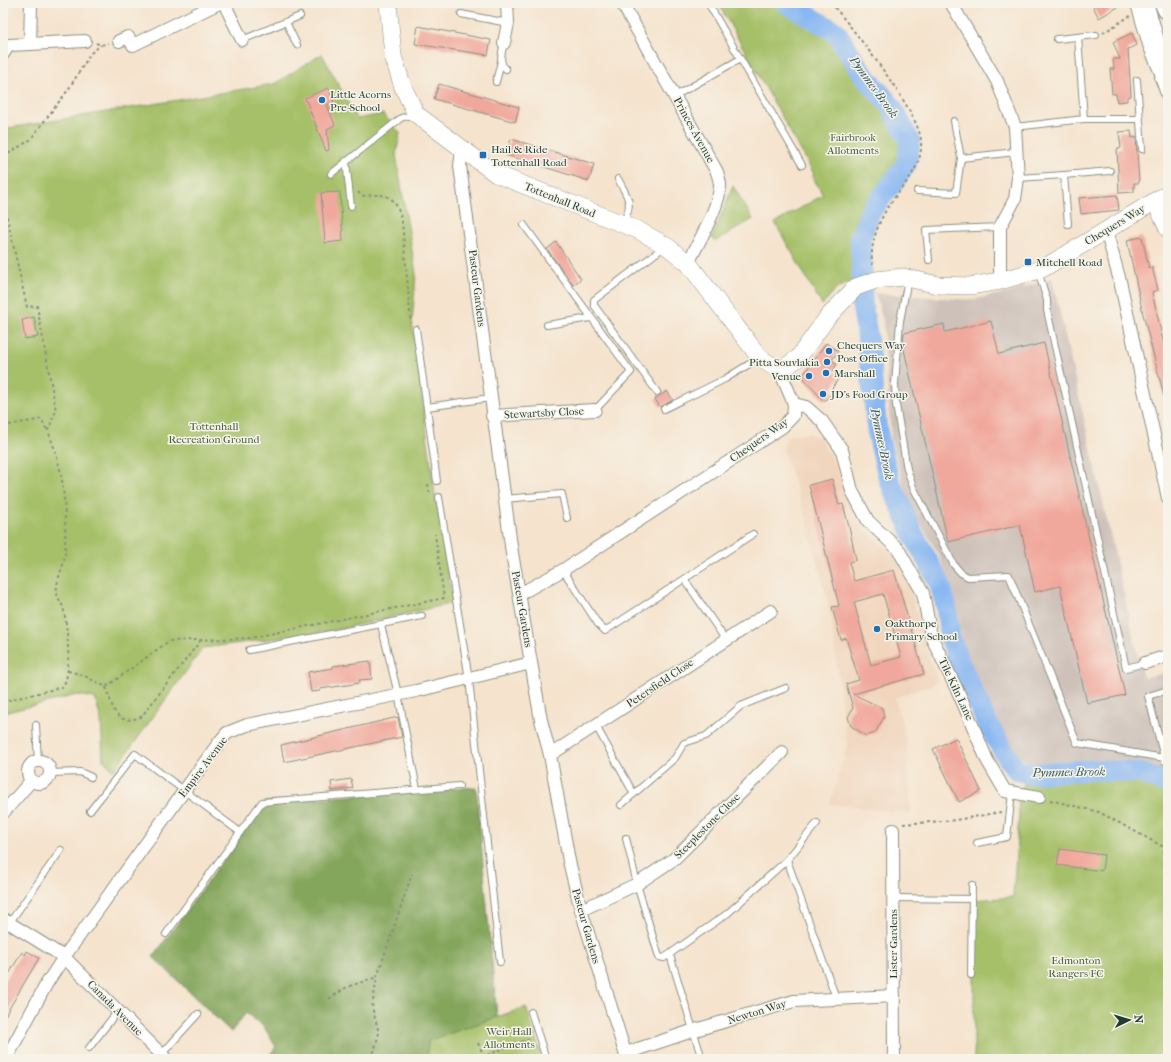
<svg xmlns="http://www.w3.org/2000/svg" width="1171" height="1062" viewBox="0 0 1171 1062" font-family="'IM FELL French Canon',serif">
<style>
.built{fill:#f1d5bd}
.industrial{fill:#cec1ba}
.green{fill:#a5c067;stroke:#627e4e}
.forest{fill:#84a65c;stroke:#527248}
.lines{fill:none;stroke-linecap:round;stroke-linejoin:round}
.river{stroke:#88b7f3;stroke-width:21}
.building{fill:#f1a89c;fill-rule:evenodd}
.lane-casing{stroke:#8a9080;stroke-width:8}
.street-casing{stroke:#8a9080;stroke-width:14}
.secondary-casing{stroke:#8a9080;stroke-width:18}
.highway-casing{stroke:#8a9080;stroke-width:24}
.path{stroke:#8a9080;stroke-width:2;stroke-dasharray:3 3;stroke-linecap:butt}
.lane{stroke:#fff;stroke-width:6}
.street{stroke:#fff;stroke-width:12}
.secondary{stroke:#fff;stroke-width:17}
.highway{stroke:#fff;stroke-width:22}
.poi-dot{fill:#1f6fb2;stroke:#f7f3e8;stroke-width:1.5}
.labels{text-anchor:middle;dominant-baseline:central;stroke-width:3;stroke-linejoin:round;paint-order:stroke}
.poi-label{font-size:11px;fill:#1f3d34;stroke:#f7f3e8;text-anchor:start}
.street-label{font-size:11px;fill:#1f3d34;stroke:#f7f3e8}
.park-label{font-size:11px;fill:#405e41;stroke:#f7f3e8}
.water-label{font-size:12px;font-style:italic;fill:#395c64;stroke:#f7f3e8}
</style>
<rect width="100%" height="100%" fill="#f7f3e8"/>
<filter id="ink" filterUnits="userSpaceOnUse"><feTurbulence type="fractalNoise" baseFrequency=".025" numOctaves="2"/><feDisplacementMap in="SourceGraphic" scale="8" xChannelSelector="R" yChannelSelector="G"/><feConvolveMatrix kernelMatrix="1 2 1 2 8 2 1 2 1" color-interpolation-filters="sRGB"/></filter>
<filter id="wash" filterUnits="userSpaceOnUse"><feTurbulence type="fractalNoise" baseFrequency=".012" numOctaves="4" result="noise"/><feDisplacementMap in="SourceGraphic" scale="16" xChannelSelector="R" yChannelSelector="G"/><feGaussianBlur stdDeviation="0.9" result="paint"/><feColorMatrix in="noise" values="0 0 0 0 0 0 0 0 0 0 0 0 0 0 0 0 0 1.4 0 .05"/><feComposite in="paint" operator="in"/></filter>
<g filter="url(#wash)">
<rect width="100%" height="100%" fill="#f5e3cd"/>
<polygon class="built" points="807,433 819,437 835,465 854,516 865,530 893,554 909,582 923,640 938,682 895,698 906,740 911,814 830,804 847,746 831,617 807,519 783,451 787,436"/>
<polygon class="industrial" points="1052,278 1143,678 1168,672 1168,774 1159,769 1096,762 1034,768 1013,751 973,685 965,657 954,596 939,555 908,502 891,438 883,320 875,293 971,300 1014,291"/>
<g class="green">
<path d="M718,3H777L830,33L900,125C906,143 908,159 893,173C889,177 884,181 880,186C873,194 868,205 864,215C857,236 856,257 855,279L835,290L822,305L775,223L823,195L812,176L814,174Z"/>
<polygon points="322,54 357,119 383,114 400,133 396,155 416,274 412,322 435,495 453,603 331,631 203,648 114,771 103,760 101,720 95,698 77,695 3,713 3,129 274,84"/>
<polygon points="733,186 753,219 716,241 712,238"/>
<polygon points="1096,762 1159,769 1168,774 1168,1059 974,1059 974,900 1013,897 1019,814 1018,794 1034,768"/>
<polygon points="526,1007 542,1059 427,1059 428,1041"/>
</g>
<polygon class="forest" points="476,787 497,1017 428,1041 427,1059 266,1059 276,1047 264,1027 246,1013 231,1032 153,957 265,802"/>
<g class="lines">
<polyline class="river" points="786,3 836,32 864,75 891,106 910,142 906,165 871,211 860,238 862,266 862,305 867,334 877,430 889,480 913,534 939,582 946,605 950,637 957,657 988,725 1009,760 1017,770 1029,774 1091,770 1140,773 1168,784"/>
</g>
<g id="blocks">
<g class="building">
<polygon points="1091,3 1125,3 1099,18"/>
<polygon points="418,26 491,40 488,55 415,44"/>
<polygon points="1132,33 1137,45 1128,49 1131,96 1127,97 1127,101 1117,102 1116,94 1112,94 1110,69 1114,69 1113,59 1120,59 1113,42"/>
<polygon points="439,84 519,107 515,122 434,99"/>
<polygon points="329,88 334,102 327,105 335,125 327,129 329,150 326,151 305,98"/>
<polygon points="1131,131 1132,138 1136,137 1139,183 1134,183 1134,192 1119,193 1117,149 1121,148 1119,132"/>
<polygon points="511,139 594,164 589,181 506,155"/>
<polygon points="340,192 343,241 325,243 321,193"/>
<polygon points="1117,195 1119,210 1081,214 1079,198"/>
<polygon points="1142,237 1149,268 1152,267 1158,290 1152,292 1168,363 1168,396 1164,396 1143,314 1127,240"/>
<polygon points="556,242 581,279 573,285 547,249"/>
<polygon points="34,317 38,337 25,339 22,320"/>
<polygon points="991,321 999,354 1044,343 1125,695 1087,703 1060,586 1035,592 1020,525 948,542 903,345 904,333 944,324 945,332"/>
<polygon points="826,343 838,351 832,360 837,364 833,371 840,376 831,390 834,392 824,401 804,379 803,375"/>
<polygon points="667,391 673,400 660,407 655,399"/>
<path d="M832,479L839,505L843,504L850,531L856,560L849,562L854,581L894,570L924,674L853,694L882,708L884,717L875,733L866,736L851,726L848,717L853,708L846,684L859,680L846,638L841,640L832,607L839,606L809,485ZM883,594L901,657L871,665L854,602Z"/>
<polygon points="370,661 372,679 359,680 360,683 320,689 320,691 311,692 308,672 333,668 333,666"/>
<polygon points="398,717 402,737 284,762 281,745"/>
<polygon points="956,738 981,791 959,802 933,749"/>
<polygon points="351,779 353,788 332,791 331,782"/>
<polygon points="1060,849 1104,855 1102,871 1057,865"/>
<polygon points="27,951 39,958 3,1019 3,984 22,952 25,955"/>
</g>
</g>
</g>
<g filter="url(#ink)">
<use href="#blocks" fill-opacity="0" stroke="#8a9080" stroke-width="1"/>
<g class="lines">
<defs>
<g id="lane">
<polyline points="708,3 802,165"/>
<polyline points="461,14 508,23"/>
<polyline points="286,22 297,45"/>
<polyline points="1078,37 1084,119"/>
<polyline points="1057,39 1096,35"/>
<polyline points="242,40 300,16"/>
<path d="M504,43C502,52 498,63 506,69"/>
<polyline points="1158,78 1168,105"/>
<polyline points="1137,80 1142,149"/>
<polyline points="496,82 501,61"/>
<polyline points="675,96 740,59"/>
<polyline points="1015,127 1084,119 1139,119"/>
<polyline points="961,158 1016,152"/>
<polyline points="346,161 351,206"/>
<polyline points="331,174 401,118 414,114"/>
<polyline points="1018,178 1064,175"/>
<path d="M618,179C628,198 634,202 623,223"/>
<polyline points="917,191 956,193 961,158 954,121"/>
<polyline points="1068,224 1064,175 1110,171"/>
<polyline points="524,225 631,372 595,410"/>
<polyline points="929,260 926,230 1000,227"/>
<polyline points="1038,271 1047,300 1047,310 1126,668 1145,663"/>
<polyline points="908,279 900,321 895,384 896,405 907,469 913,487 954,565 961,573 968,577 1009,575 1077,743 1164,758"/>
<polyline points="547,325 590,318"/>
<polyline points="416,329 437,481"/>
<polyline points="657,392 594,305 594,300 664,247"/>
<polyline points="427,407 490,398"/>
<polyline points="664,409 725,379 759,358"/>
<polyline points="439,497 469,679 500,962"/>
<polyline points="504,499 562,494 567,518"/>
<polyline points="563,570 598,624 605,631 753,534"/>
<polyline points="685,580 725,639"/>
<polyline points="381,625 398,694 417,789"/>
<polyline points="249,650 422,616"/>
<polyline points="1168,690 1148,696 1165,761 1168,764"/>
<polyline points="36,725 38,761"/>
<polyline points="596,726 634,794"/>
<polyline points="50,773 80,772 91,777"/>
<polyline points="621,805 675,758 684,743 706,736 741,706 786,688"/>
<polyline points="90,811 135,754 240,832"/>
<polyline points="626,838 637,884 659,957 664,958 728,913 787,860 817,823"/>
<polyline points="977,843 1007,837 1012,793"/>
<polyline points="787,860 836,998"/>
<polyline points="893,898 972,899"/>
<polyline points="3,932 61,850"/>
<polyline points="166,934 262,802 459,786"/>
<polyline points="670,955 702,1059"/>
<polyline points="971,975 972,885"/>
<polyline points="531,1012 546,1059"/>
<polyline points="89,1048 117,1012"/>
<polyline points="160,1056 198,1014"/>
</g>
<g id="street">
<polyline points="224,3 242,40"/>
<path d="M622,3L717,172C718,176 720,181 720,185C720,205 698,244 688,263"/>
<polyline points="951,3 997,81 1015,127 1018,178 1015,199 1000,227 1000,281"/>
<polyline points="119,41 128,37 133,45 219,3"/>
<polyline points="504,43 508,23 507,3"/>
<polyline points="30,44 85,41"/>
<polyline points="3,54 9,45 30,44 31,3"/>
<polyline points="462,150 460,166 512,553 541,720 550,755 569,861 581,910 627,1059"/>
<polyline points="1106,230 1120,281 1168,498"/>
<polyline points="794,404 806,407 822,421 842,450 852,491 868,521 898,549 923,593 931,636 961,698 987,760 1005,791 1039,797"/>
<polyline points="492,416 595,410"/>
<polyline points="519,592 527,590 563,570 782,427 793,416 794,404 780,371"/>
<polyline points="1145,663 1168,656"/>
<polyline points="550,755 771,611"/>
<circle cx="39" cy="772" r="11"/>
<polyline points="3,813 31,781"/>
<polyline points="893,830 894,1059"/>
<polyline points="581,910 637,884 674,859 782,752"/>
<polyline points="3,919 64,957 166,1059"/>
<polyline points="626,1053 692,1031 794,1001 894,996"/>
<polyline points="6,1059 47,983 64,957 218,744 227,733 247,725 416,691 531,663"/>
</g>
<g id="secondary">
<polyline points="388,3 393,56 403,87 416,114 496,174 638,230 668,247 688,263 760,358 780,371 798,358 827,318 856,287 876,280 903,277 938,285 970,286 1000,281 1042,269 1160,198 1168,195"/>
<polyline points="1155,201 1168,229"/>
</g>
<g id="highway">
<polyline points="1142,3 1154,44 1168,77"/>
<polyline points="1166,3 1168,8"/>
</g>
</defs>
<use href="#lane" class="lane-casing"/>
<use href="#street" class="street-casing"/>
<use href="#secondary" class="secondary-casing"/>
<use href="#highway" class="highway-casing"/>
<g class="path">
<path d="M831,3C853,29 918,110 921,140C923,168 905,182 890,204C879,220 868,247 873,267"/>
<polyline points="1103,33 1130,16"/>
<polyline points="96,43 101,45 109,43"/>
<polyline points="3,157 30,140 68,90 91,53 101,45"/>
<path d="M358,192L362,196C389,193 395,195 402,222L411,323"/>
<path d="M3,199L27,307L37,306L56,411L48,430C51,440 56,451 58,462C65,484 66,528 65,552C65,567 55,579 57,593C57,598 61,602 63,607C67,622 73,677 62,687L3,702"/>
<polyline points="3,426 42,419 44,426 48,430"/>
<polyline points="428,484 430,496"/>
<polyline points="68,671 83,675 106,687 169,641 250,638 444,598 435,534"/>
<path d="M106,687C113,707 114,727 141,717L201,640"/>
<polyline points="1050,800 1099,812 1162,846 1168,862"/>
<polyline points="903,824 956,820 1001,812"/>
<polyline points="329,999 347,987 377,977"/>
<polyline points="478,1043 485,1059"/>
<polyline points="372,1059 379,1033 372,1007 377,977 412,874"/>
<polyline points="470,1059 482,1057 531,1038"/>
<polyline points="528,1059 536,1056"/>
</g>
<use href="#lane" class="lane"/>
<use href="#street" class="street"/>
<use href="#secondary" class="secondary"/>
<use href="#highway" class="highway"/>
</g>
</g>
<g class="poi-dot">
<circle cx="322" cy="100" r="4"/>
<rect x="479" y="151" width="8" height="8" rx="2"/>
<rect x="1024" y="258" width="8" height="8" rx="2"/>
<circle cx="829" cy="351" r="4"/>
<circle cx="827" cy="362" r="4"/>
<circle cx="826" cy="373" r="4"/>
<circle cx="809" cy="376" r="4"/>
<circle cx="823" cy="394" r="4"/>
<circle cx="877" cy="629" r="4"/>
</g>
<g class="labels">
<g class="poi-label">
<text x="330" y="94">Little Acorns<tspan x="330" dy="13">Pre-School</tspan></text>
<text x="491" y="149">Hail &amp; Ride<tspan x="491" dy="13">Tottenhall Road</tspan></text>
<text x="1036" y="262">Mitchell Road</text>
<text x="837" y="345">Chequers Way<tspan x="837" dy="13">Post Office</tspan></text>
<text x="819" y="362" text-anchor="end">Pitta Souvlakia</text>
<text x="834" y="373">Marshall</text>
<text x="801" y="376" text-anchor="end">Venue</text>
<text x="831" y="394">JD's Food Group</text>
<text x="885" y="623">Oakthorpe<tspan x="885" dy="13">Primary School</tspan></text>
</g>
<g class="street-label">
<text transform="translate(694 130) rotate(61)">Princes Avenue</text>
<text transform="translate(560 200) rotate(22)">Tottenhall Road</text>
<text transform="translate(1115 225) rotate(-31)">Chequers Way</text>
<text transform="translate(477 288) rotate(83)">Pasteur Gardens</text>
<text transform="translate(544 413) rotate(-3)">Stewartsby Close</text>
<text transform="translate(759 440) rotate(-35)">Chequers Way</text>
<text transform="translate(522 609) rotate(80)">Pasteur Gardens</text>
<text transform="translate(660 683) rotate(-34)">Petersfield Close</text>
<text transform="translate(956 689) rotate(65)">Tile Kiln Lane</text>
<text transform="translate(203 767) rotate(-53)">Empire Avenue</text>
<text transform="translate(707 826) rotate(-45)">Steeplestone Close</text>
<text transform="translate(586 926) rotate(74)">Pasteur Gardens</text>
<text transform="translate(893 944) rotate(-90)">Lister Gardens</text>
<text transform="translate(115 1008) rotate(45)">Canada Avenue</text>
<text transform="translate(757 1012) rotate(-17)">Newton Way</text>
</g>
<g class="park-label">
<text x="853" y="137">Fairbrook<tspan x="853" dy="13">Allotments</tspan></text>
<text x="214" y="426">Tottenhall<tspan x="214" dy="13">Recreation Ground</tspan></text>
<text x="1076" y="960">Edmonton<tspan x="1076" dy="13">Rangers FC</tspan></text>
<text x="509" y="1031">Weir Hall<tspan x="509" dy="13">Allotments</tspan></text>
</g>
<g class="water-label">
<text transform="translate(874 87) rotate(54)">Pymmes Brook</text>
<text transform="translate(882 444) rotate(78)">Pymmes Brook</text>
<text transform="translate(1069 772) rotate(-1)">Pymmes Brook</text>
</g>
</g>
<rect width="1171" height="1062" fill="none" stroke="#f7f3e8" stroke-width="16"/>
<g transform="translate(1129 1020) rotate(85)" stroke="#f7f3e8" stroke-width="3" paint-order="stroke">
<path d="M0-3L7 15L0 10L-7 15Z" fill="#1f3d34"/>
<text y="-6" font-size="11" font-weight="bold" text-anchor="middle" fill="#1f3d34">N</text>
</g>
</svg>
